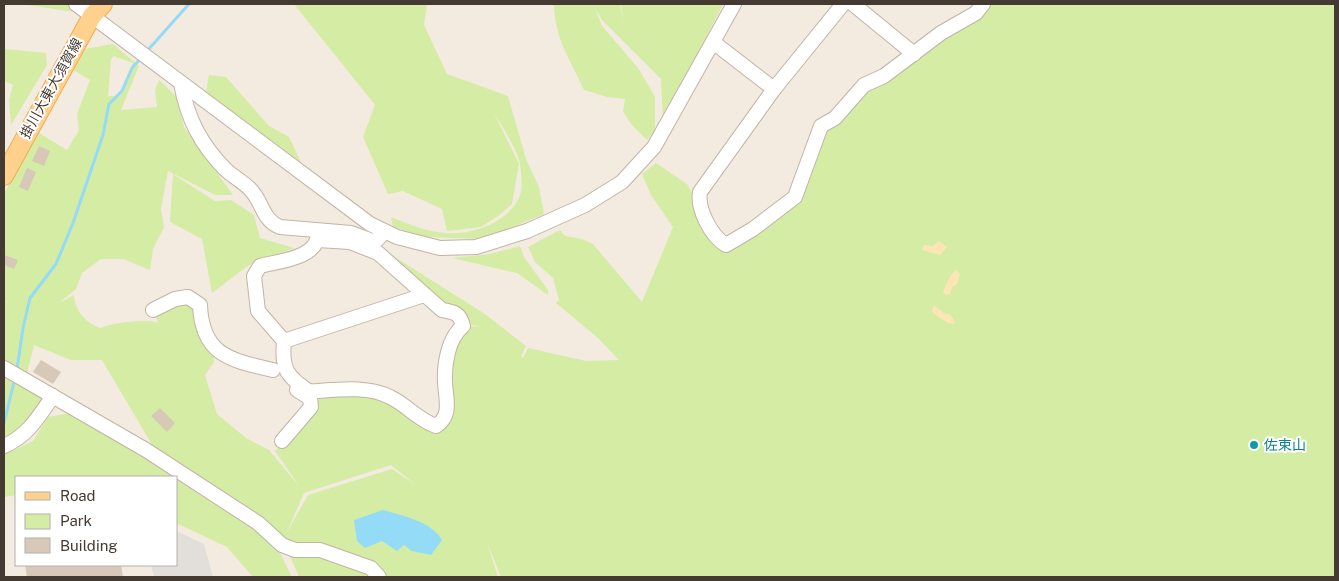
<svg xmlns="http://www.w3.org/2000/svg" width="1339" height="581" viewBox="0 0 1339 581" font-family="'Public Sans','Noto Sans JP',sans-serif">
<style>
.green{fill:#d4eca4;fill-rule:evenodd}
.sand{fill:#fde6b6}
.parking{fill:#e2deda}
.water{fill:#94dbf8}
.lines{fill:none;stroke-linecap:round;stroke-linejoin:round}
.stream{stroke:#94dbf8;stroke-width:3}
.building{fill:#d8c8b8}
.minor-casing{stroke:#c1b4a5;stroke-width:16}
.major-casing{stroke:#f0ad51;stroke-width:20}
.minor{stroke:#fff;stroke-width:14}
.major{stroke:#ffd18d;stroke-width:18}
.culture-dot{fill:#0f9aa8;stroke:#fff;stroke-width:2}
.labels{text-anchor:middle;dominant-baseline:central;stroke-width:4;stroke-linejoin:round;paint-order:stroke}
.street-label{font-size:14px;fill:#443a31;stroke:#fff}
.culture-label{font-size:14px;fill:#0d838f;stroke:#fff;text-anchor:start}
</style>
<rect width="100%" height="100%" fill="#f3ebe0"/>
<g class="green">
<polygon points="21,4 78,4 74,12"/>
<path d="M294,4H427L424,25L447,74L508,96L526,159L539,187L544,214L484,239L428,237L393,227L391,217C409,224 426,232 446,233C473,235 510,222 520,195C523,187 521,172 520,164C518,151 501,124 494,113L519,164L512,204L498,216L481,227L447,231L442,209L403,191L388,194L363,137L375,105Z"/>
<path d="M554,4H620L624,24L621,4H723L663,121L661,79L602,20L595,8L602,26L638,68L655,97V131L647,140L631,124L623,111L625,99L607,97L584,90C570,58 555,41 554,4Z"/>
<path d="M986,4H1335V577H501L487,542L498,577H299L283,540L161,460L102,360H71L34,345L27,373L4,362V301L11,304L4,300V194L36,131L67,150L79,130L77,114L90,80L70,68L84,49L113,44L139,66L121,110L157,107L155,90L159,80L177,97L184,127L233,195H215L168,171L161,209L164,227L153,249L150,270L123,259H101L82,273L76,289L59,303L74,295C74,309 87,325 101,328C109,323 151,318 158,323L155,313L188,297L215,347L214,362L205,375L217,414L246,438L269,450L300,487L275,451L307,421L319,399L337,394L385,398L415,421L444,418L449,356L469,326L481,327L465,323L379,247L485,314L526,346L521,356L523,358L528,348L586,361L619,360L598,338L556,303L559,300L553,278L535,262L528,247L560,230L565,236L582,239L593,244L642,302L673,227L651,195L642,174L656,163L687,184L723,247L795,197L822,129L865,87ZM114,56L133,63L120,96H108L111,59ZM391,465L416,485L392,469L308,495L287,532L304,493Z"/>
<polygon points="4,49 46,53 47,65 11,125 9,100 13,85 4,81"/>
<polygon points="209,75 226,77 269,126 289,137 301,162 206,93"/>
<polygon points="173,174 215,201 231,200 254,215 260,238 294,248 249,265 212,293 202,239 170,222"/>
<polygon points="520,246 524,257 548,290 548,295 517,273 452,258 490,254"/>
<polygon points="10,375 45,399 16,432 4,438 4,376"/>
<polygon points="71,413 135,449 276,545 292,577 253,577 227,547 176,523 176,477 16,477 16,495 4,497 4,455 33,441 48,417"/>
</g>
<g class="sand">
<polygon points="939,241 947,247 940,255 922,250 924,245 933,246"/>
<path d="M956,270L960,274L957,284L952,287L950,294L946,295L943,292C946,284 950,275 956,270Z"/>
<path d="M934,305L945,314H950L955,322L953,324C946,323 938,317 932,311Z"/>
</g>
<polygon class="parking" points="176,531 204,544 213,577 154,577 151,565 176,565"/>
<path class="water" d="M383,510C403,516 431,521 442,540L431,555L412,551L404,545L397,551L382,541L365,548L357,541L354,520Z"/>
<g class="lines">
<g class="stream">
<polyline points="147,51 189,4"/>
<polyline points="17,369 23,328 30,298 56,264 73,223 103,135 109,104 122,91 132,68 141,58"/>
<polyline points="4,423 15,378"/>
</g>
</g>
<g class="building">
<polygon points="39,146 50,151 44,166 32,161"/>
<polygon points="27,168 36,172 28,191 19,187"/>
<polygon points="4,255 18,260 14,269 4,265"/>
<polygon points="41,360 61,372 53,384 33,372"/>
<polygon points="160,408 175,423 167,432 151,416"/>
<polygon points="25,565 121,565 123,577 27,577"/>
</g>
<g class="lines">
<defs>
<g id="minor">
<polyline points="76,4 370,224 397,237 440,248 476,247 527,231 585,205 622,182 654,147 734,4"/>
<path d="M843,4L774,89L700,192C697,209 711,236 726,245L753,229L795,197L821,126L835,118L864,85L884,76L941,33L976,13L983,4"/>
<polyline points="853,4 914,54"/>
<polyline points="713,42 774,89"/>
<path d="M181,83C187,118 201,145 226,170C234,177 243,182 250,189C263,202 262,220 280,227L351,233L375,242L384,232"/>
<path d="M153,310L175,299L188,297L200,305C202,356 231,360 273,370"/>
<path d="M284,341L258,311L254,276L260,266C279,261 319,258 318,233"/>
<polyline points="4,368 146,450 258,523 282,545 295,550 320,550 371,568 379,577"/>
<path d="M302,392C330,391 365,384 390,397C407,405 418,420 436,426C452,416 446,399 445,383C444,365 448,338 463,326C460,313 454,312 442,310L378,253L350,242L318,240"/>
<path d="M310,392C287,377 281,369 284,341L424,295"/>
<polyline points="282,441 311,407 310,398 297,390"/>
<path d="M4,446C28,436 39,416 53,396"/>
</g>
<polyline id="major" points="4,176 92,16 103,4"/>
</defs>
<use href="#minor" class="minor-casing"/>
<use href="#major" class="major-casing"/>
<use href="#minor" class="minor"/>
<use href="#major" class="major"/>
</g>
<circle class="culture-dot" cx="1254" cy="445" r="5"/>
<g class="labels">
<g class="street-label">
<text transform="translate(51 88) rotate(-61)">掛川大東大須賀線</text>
</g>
<g class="culture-label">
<text x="1264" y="445">佐束山</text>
</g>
</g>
<rect width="1339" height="581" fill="none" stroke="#443a31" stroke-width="10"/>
<rect x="15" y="476" width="162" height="90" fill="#ffffff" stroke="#b4b0ad"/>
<rect x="25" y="492" width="25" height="8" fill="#ffd18d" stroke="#b4b0ad"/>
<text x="60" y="501" font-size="15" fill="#443a31">Road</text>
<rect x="25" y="514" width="25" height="15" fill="#d4eca4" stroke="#b4b0ad"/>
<text x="60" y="526" font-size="15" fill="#443a31">Park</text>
<rect x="25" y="538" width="25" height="15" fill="#d8c8b8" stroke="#b4b0ad"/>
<text x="60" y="551" font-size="15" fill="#443a31">Building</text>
</svg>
